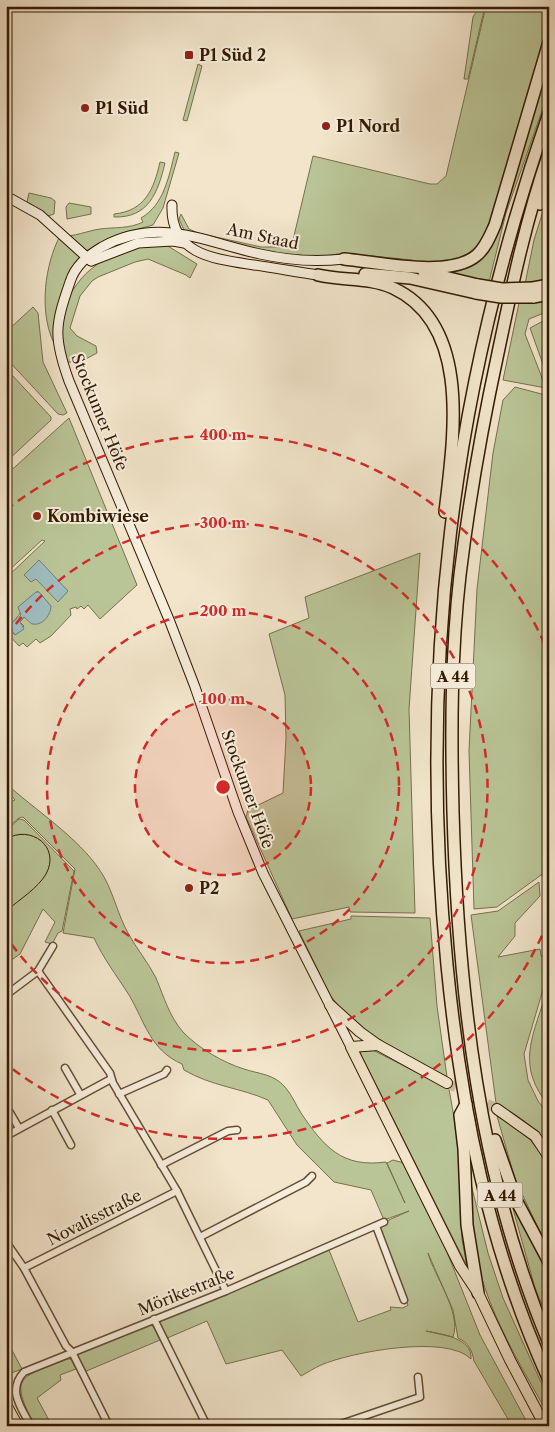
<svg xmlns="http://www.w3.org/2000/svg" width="555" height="1432" viewBox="0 0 555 1432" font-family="'Libre Caslon Text',serif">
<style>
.green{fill:#bac597;stroke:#76704c}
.water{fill:#9ebdc0;stroke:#737c74}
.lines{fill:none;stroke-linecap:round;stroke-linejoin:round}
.primary-tunnel{stroke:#ccbca3;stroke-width:10;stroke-dasharray:10 5;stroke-linecap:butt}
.street-casing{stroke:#634d34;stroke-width:9}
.secondary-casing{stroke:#331a01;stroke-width:11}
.primary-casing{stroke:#331a01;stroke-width:12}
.highway-casing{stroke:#331a01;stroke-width:14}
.street{stroke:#f7eedd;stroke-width:6}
.secondary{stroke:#f7eedd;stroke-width:9}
.primary{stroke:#f2e5cb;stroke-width:10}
.highway{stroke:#f2e5cb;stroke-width:11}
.tram{stroke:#331a01;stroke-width:1}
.highway-bridge-casing{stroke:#331a01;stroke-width:14;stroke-linecap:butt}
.highway-bridge{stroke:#f2e5cb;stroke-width:11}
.ring{fill:none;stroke:#d62828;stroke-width:2.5;stroke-dasharray:9 6}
.poi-dot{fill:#8f2418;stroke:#f7eedd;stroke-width:2}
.labels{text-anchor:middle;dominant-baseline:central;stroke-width:4;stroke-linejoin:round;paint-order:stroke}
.shield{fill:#f7eedd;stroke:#6e5a43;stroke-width:1}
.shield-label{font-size:15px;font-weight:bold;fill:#331a01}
.poi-label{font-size:16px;font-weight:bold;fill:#331a01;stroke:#f7eedd;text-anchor:start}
.street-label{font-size:16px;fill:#331a01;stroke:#f7eedd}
.centre{fill:#d62828;stroke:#f7eedd;stroke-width:2.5}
.ring-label{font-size:15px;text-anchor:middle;font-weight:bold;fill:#d62828;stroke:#f7eedd;stroke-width:4;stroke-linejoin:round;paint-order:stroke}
</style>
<rect width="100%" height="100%" fill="#f2e5cb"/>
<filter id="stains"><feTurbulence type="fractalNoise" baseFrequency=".004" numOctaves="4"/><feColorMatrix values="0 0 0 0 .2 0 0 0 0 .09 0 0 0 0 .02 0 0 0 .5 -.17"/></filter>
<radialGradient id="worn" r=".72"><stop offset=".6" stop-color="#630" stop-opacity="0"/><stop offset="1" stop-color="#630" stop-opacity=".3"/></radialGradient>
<g class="green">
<polygon points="480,6 485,6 468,79 464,79 473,17"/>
<polygon points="486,6 549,6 549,91 506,213 489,282 438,273 412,260 343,253 320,257 271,253 185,232 179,219 181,214 189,229 198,233 261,247 288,247 293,240 313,156 430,184 437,184 446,176"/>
<polygon points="198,64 202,66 187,121 183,120"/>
<path d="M175,152L179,153L163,208L153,225L123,233L94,249L82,251L81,260L53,341C39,310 45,264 60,236C75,237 86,231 100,229C115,227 129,229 143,222L141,218C164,205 169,176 175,152Z"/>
<path d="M160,162L165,163C158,192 149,218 114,217V214C145,211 154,189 160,162Z"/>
<polygon points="549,192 549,281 525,284 534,240"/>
<polygon points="29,193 51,198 55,201 54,214 48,216 27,202"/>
<polygon points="69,203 91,207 91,214 67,219 66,207"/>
<path d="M163,243L197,264L190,278L186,275L148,259L135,262L98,277L92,281L80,296L70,328L77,336L96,346L97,353L80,362H67C52,321 68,281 104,260C112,255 120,250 129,247C140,245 152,244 163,243Z"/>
<polygon points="549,298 549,311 529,319 525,334 546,388 503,380 519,303"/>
<polygon points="33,307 38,313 43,362 67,413 63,415 58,414 6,358 6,332"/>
<polygon points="549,318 549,381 530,328"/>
<polygon points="6,374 11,374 51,417 51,420 6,462"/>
<polygon points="515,387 549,396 549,873 541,875 497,907 474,909 469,751 477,589 493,453 503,400"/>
<path d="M69,418L137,585L100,619L88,605L84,609L81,606L77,609L76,607L70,609L71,615L51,636L40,643L36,639L27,647L23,643L19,646L7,633L10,631L7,627L15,635L24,626L20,622L24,617L51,607L39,592H36C26,602 22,613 12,623L6,616V578L45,541L42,540L6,573V475Z"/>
<polygon points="420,553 409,709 415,913 350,912 349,907 292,919 246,817 248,810 283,793 286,738 285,695 269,634 309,618 305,597"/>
<path d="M11,788C41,814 85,843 104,877C114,895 118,915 128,933C136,948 148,962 156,978C164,997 169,1016 183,1032C198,1048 224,1063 244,1069C259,1074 274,1074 285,1087C292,1095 296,1105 301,1113C324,1147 342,1168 386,1162L405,1203L387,1163L393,1160L404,1163L443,1242L480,1335L529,1426H512L474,1361C472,1350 469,1343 458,1338L453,1310L428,1253C434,1276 462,1313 453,1337L426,1331C441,1334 473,1338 471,1359C447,1334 351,1352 321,1365C314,1368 307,1373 301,1376L282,1350L226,1364L207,1321L165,1339L158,1323L160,1320L329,1250L358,1322L391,1310L390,1307L403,1308L408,1305L378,1232L380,1224L409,1211L384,1220L371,1190L334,1182L297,1145L268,1100C241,1088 211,1086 184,1070L182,1064C150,1050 145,1022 129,995C117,976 103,958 94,938L63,933L75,869L23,817L19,818L6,829V804L15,800L8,792Z"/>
<polygon points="19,819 24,820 74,871 62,931 58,933 52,944 45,942 55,922 43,909 20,954 6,964 6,831"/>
<path d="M539,882L540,896L515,923V936L498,957L540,949L541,956H546L547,976L524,1054L528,1080L538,1101L549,1115V1145C534,1126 517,1115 496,1103L471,915L498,911Z"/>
<polygon points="351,916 430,918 437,1006 447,1077 362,1031 349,1019 330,995 299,931 351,919"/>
<path d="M545,997H549V1106C517,1067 531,1040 545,997Z"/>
<polygon points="358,1049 371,1049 449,1089 459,1145 462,1240 467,1266"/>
<polygon points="497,1116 525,1133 548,1163 549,1251 515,1179"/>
<path d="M470,1180L488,1253L503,1298L549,1400V1416C521,1366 488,1313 476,1256C471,1231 470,1206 470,1180Z"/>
<polygon points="505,1180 549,1272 549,1322 535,1288"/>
<polygon points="150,1325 153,1326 160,1340 84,1372 77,1356 80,1353"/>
<polygon points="6,1339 22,1369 6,1375"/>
<path d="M67,1359H71L76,1369L60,1375L61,1380L37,1398L52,1426H35C8,1375 20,1378 67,1359Z"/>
</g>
<g class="water">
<polygon points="39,560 68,591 58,602 36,579 31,582 24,575"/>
<path d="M36,592H39L51,606C51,614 43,626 33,624C30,624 27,619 24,617L20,622L24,629L15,635L8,626L21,615L18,607Z"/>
</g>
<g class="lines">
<polyline class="primary-tunnel" points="447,1083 497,1109"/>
<defs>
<g id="street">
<polyline points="38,971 110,1073 113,1083 177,1191 226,1291"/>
<polyline points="6,995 38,971 53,946"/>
<polyline points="65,1068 80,1094"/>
<polyline points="119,1094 164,1074 167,1070"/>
<polyline points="6,1106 19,1128"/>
<polyline points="52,1110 71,1145"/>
<polyline points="6,1136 111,1079"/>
<polyline points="161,1165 228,1131 237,1130"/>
<polyline points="376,1226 404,1300"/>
<polyline points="200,1237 306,1182 312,1176"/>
<polyline points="6,1242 24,1268 66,1346 72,1352 109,1426"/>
<polyline points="24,1268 177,1191"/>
<polyline points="154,1319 207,1426"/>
<path d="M31,1426C21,1408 7,1390 24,1372L226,1291L384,1222"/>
<polyline points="335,1426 420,1397 418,1377"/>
</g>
<g id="secondary">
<polyline points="6,196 40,215 91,261"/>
<path d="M172,205C170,255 215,259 254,265C275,268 297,272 318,275"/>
<path d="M344,259C317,262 287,260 260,254C204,242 159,216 102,247C87,256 75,266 70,282C55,325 53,337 69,381L170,622L195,687L238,812L263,873L351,1047"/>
<polyline points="91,261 138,243 173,241 184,243"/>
</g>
<g id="primary">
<polyline points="330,1005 360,1032 378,1045 447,1083"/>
<polyline points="378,1045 351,1047 460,1266 478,1293 510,1360 545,1426"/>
<polyline points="497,1109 535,1136 549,1157"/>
</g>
<g id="highway">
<path d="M549,113C451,393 418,670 447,965C461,1108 489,1249 549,1380"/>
<path d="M549,153C526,219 512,286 498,353C482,427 469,501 460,575C451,654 451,733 453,812C458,991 479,1177 549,1343"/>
<polyline points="540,204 549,177"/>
<path d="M344,259C378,262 450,279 477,255C486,247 490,236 495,225L549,42"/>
<polyline points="424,272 478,285"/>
<polyline points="365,274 410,278 476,293"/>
<path d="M318,275C343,281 369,277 393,288C473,325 453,441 445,512"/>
<polyline points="533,288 549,285"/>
<polyline points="533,297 549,294"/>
<polyline points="466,1104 460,1115 464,1149 467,1225 478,1293"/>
<polyline points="495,1140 516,1200 549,1262"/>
</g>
</defs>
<use href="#street" class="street-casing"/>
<use href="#secondary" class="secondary-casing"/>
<use href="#primary" class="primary-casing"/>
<use href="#highway" class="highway-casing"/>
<use href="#street" class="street"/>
<use href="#secondary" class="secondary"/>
<use href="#primary" class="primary"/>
<use href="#highway" class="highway"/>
<g class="tram">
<path d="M6,839C31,824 61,847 46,874C38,888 19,900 6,911"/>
<polyline points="6,1393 24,1426"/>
</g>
<defs>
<g id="highway-bridge">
<polyline points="478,285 502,289 533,288"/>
<polyline points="476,293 501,297 533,297"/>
</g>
</defs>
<use href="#highway-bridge" class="highway-bridge-casing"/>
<use href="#highway-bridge" class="highway-bridge"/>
</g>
<circle cx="223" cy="787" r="88" fill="#d62828" fill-opacity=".12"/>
<g class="ring">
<circle cx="223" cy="787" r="88"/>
<circle cx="223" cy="787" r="176"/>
<path d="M7 636A264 264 0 1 1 7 938"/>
<path d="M548 922A352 352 0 0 1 6 1064M6 510A352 352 0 0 1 548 652"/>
</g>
<g class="poi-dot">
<rect x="184" y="50" width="10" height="10" rx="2.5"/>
<circle cx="85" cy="108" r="5"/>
<circle cx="326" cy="126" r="5"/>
<circle cx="37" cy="516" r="5"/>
<circle cx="189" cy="888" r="5"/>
</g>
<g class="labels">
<g class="shield">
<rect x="430.5" y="663.5" width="45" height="25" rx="4"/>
<rect x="477.5" y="1182.5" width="45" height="25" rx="4"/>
</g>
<g class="shield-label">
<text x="453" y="676">A 44</text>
<text x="500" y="1195">A 44</text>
</g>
<g class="poi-label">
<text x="199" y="55">P1 Süd 2</text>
<text x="95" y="108">P1 Süd</text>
<text x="336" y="126">P1 Nord</text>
<text x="47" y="516">Kombiwiese</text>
<text x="199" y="888">P2</text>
</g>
<g class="street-label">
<text transform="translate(263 236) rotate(12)">Am Staad</text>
<text transform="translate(100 412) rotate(68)">Stockumer Höfe</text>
<text transform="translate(248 789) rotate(70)">Stockumer Höfe</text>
<text transform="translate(94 1217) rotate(-27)">Novalisstraße</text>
<text transform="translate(186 1291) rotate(-22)">Mörikestraße</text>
</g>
</g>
<circle cx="223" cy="787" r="8" class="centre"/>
<g class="ring-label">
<text x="223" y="440">400 m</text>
<text x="223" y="528">300 m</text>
<text x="223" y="616">200 m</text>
<text x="223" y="704">100 m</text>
</g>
<rect width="555" height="1432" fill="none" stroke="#f2e5cb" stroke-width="25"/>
<rect x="8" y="8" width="540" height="1417" fill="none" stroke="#331a01" stroke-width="2.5"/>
<rect x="12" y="12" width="530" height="1407" fill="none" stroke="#331a01"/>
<rect width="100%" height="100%" filter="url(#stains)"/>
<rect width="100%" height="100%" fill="url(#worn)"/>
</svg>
